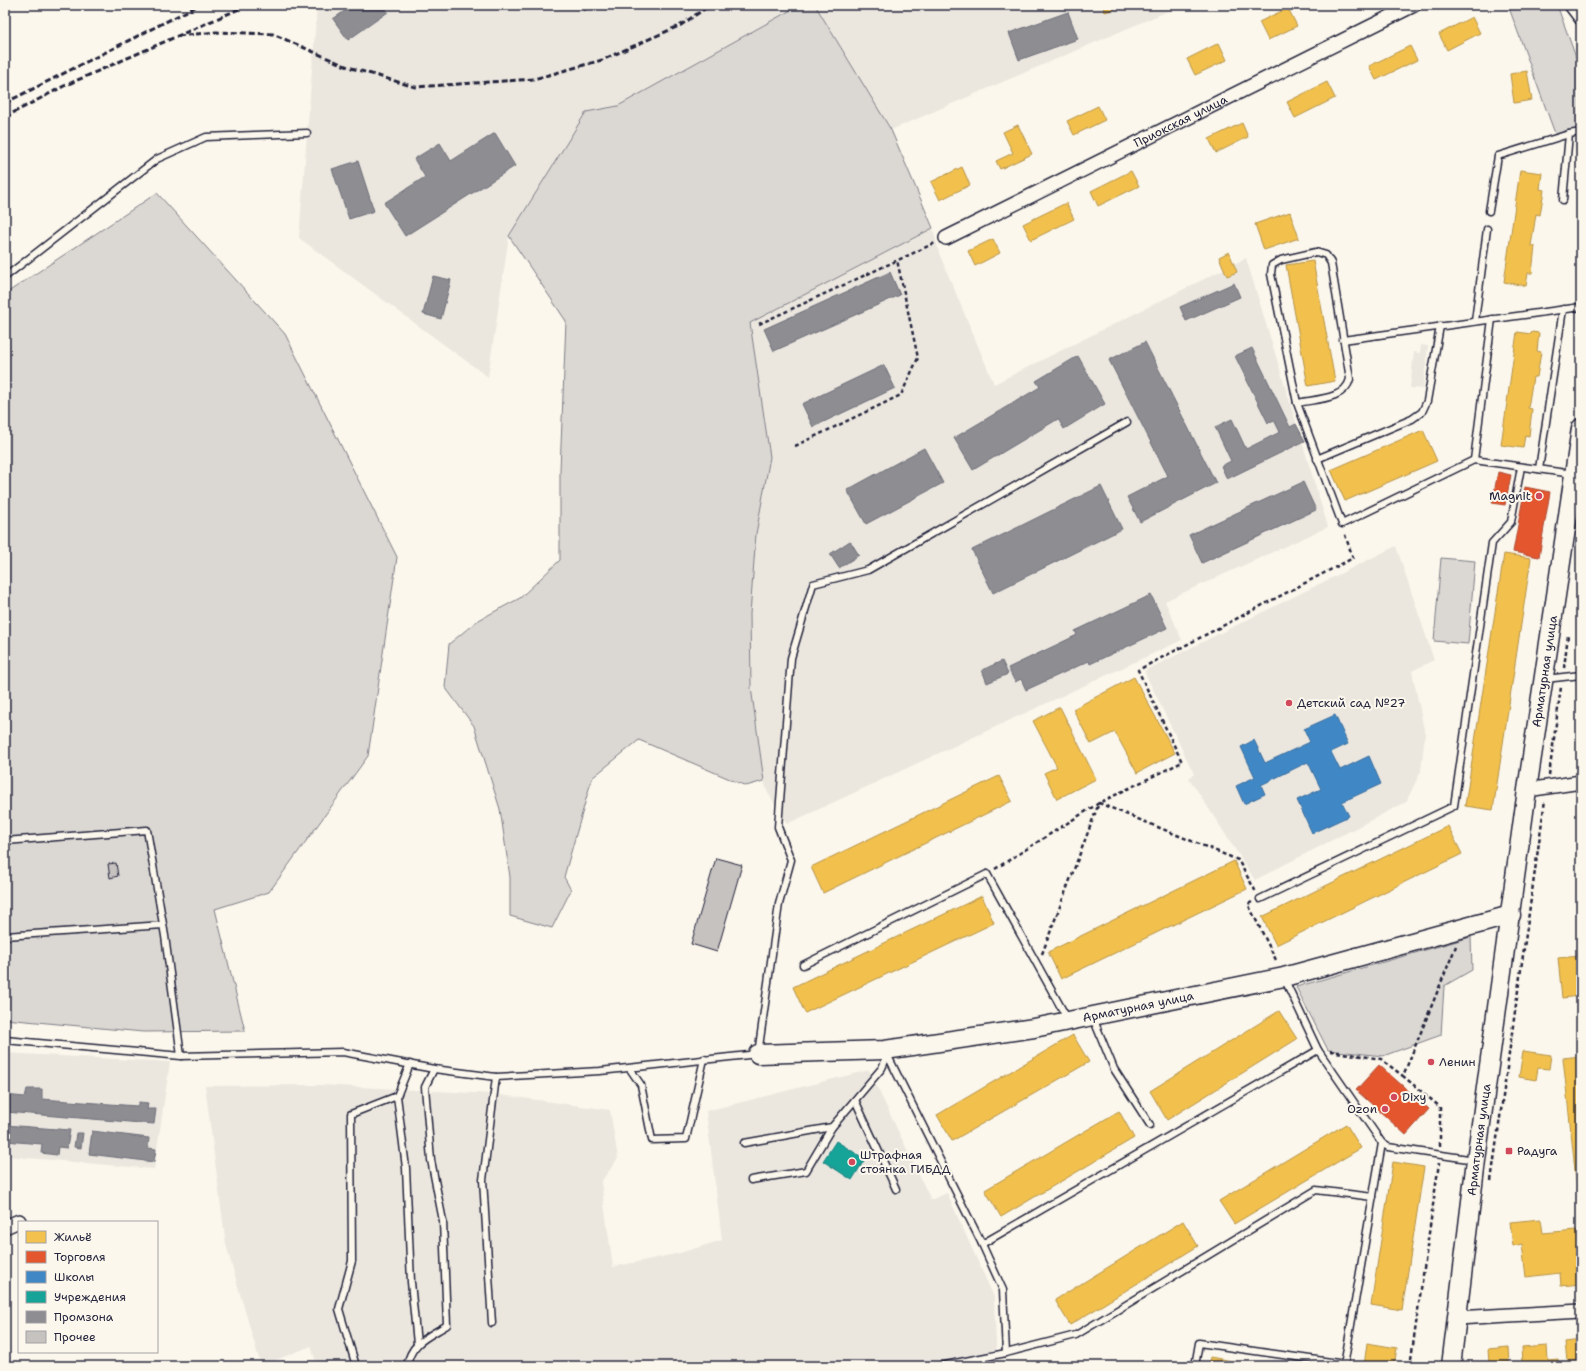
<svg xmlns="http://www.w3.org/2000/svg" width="1586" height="1371" viewBox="0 0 1586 1371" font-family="'Shantell Sans',sans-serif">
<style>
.built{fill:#ebe7df}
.green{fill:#dbd8d3;stroke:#7e7d87}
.homes{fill:#f2c14e;stroke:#b49148}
.shops{fill:#e4572e;stroke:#aa4732}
.schools{fill:#3f88c5;stroke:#36699c}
.public{fill:#17a398;stroke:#1a7c7c}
.industry{fill:#8d8d92;stroke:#6d6d78}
.building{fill:#c6c2c0;stroke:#22223b}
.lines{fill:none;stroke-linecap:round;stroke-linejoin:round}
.lane-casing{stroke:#22223b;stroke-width:9}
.street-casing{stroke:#22223b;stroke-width:16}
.secondary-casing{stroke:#22223b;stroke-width:21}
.path{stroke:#22223b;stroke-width:2.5;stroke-dasharray:4 3;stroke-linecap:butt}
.lane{stroke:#fbf7ec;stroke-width:6}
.street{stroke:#fbf7ec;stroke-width:13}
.secondary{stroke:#fbf7ec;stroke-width:18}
.rail{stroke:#22223b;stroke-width:3;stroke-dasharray:6 3;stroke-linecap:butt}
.poi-dot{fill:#d1495b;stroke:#fbf7ec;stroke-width:1.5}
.labels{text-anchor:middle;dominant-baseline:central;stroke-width:4;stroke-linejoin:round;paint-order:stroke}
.street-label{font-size:12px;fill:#22223b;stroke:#fbf7ec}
.poi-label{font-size:12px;fill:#22223b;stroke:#fbf7ec;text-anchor:start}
</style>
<rect width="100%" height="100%" fill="#fbf7ec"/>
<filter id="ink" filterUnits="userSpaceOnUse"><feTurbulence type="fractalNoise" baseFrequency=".025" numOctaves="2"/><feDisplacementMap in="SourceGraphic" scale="8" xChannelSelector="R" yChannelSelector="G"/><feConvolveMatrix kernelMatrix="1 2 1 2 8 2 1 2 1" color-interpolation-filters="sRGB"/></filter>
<g filter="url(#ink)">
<g class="built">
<polygon points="317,5 800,5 618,106 586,112 509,236 488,377 299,238"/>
<polygon points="815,5 1182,5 891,130"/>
<polygon points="933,228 939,253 994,384 1246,258 1328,527 1165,601 1182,640 787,824 767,791 764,781 751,687 750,614 756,534 770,457 750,323"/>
<polygon points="1421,345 1428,346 1423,389 1410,388 1414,352 1420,353"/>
<polygon points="1396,546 1434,660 1412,671 1425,734 1421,771 1406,802 1255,880 1189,778 1194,774 1144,671"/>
<polygon points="5,1053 170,1062 154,1169 5,1156"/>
<polygon points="869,1070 931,1200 947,1193 994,1297 997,1366 317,1366 311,1346 261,1366 226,1245 205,1086 321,1085 493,1094 610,1110 618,1158 601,1182 613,1267 680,1253 722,1240 706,1111"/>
</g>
<g class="green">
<polygon points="800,5 815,5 891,130 933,228 750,323 770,457 756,534 750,614 751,687 764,781 746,786 639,740 592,778 564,877 571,890 552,928 510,916 510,877 500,809 474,726 445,687 449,644 477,621 520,598 560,560 560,470 566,321 509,236 586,112 618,106"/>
<polygon points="1508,5 1557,5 1581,71 1581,130 1557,139"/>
<polygon points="157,193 285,334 397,557 368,756 269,892 215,909 245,1031 143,1032 5,1019 5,294"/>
<polygon points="1441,558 1475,561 1468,644 1434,641"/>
<polygon points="1471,937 1472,970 1444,986 1441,1035 1383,1056 1328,1050 1296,987"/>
</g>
<g class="homes">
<polygon points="1102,5 1127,5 1105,12"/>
<polygon points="1288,8 1297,26 1268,40 1259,22"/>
<polygon points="1472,17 1480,33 1447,50 1439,34"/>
<polygon points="1219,43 1227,60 1195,75 1187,59"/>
<polygon points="1410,46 1417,60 1376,80 1369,66"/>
<polygon points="1527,71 1532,100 1514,103 1510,74"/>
<polygon points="1327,82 1335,98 1295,118 1287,102"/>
<polygon points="1098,106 1105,120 1074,135 1067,121"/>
<polygon points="1242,123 1248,137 1216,153 1209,139"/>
<polygon points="1018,125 1032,154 1000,169 996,161 1013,153 1003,132"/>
<polygon points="962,167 970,185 940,200 931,182"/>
<polygon points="1520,170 1542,173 1540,189 1544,190 1540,215 1536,214 1531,246 1535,246 1532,273 1528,273 1526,286 1504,282"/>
<polygon points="1131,171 1139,186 1098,206 1091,191"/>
<polygon points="1066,203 1074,219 1031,240 1023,224"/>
<polygon points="1290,212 1299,238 1264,250 1255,224"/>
<polygon points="993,239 1000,253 975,266 968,251"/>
<polygon points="1229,252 1237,272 1227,276 1219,257"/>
<polygon points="1313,261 1335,381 1308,386 1286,265"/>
<polygon points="1517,332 1531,334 1532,332 1539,333 1537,351 1541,352 1537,377 1533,377 1528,408 1532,409 1529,436 1525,435 1523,448 1501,445"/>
<polygon points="1423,430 1437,461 1345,501 1331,470"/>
<polygon points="1504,554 1531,558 1493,810 1465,806"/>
<polygon points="1134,677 1175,753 1137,773 1115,732 1091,744 1073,709"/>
<polygon points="1060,707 1096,779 1057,799 1044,773 1057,767 1033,721"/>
<polygon points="999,776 1012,801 823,893 811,867"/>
<polygon points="1448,826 1462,854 1276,945 1262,917"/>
<polygon points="1234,861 1247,889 1061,979 1048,952"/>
<polygon points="982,896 994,923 805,1013 793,987"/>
<polygon points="1581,956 1581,996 1562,998 1558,958"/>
<polygon points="1279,1011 1297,1039 1167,1120 1150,1091"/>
<polygon points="1073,1035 1089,1062 952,1141 937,1115"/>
<polygon points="1523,1051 1551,1055 1549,1069 1538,1068 1536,1080 1519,1077"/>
<polygon points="1581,1056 1581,1198 1578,1198 1563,1058"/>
<polygon points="1119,1111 1134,1138 1001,1217 985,1190"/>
<polygon points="1346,1124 1361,1148 1234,1224 1219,1201"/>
<polygon points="1393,1162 1424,1167 1402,1310 1371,1305"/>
<polygon points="1541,1219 1543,1233 1576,1230 1578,1247 1581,1247 1581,1284 1561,1286 1560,1273 1526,1277 1522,1244 1513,1246 1510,1222"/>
<polygon points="1183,1221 1198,1246 1070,1325 1055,1300"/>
<polygon points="1581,1340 1581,1360 1567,1361 1565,1342"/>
<polygon points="1367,1343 1397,1348 1394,1366 1364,1366"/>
<polygon points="1547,1346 1548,1360 1558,1359 1558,1366 1539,1366 1538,1362 1522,1363 1521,1348"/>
<polygon points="1508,1347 1509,1363 1489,1364 1488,1349"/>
<polygon points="1210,1357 1259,1366 1208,1366"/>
</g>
<g class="shops">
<polygon points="1498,472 1511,475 1505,505 1492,503"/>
<polygon points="1525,487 1550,492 1539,557 1513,552"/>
<polygon points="1379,1065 1429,1109 1406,1135 1356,1090"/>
</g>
<polygon class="schools" points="1335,715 1348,744 1331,752 1340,770 1369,756 1381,784 1342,802 1349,816 1312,833 1297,800 1321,789 1308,762 1261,785 1265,794 1244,804 1236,786 1255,777 1241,747 1254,740 1265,763 1310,742 1304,729"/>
<polygon class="public" points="836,1141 865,1159 852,1180 823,1161"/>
<g class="industry">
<polygon points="353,5 383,5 388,12 348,40 333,19"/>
<polygon points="581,5 594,5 584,11"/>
<polygon points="1068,12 1078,39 1019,60 1009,33"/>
<polygon points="495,133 515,166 405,236 384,203 425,177 414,159 440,143 451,161"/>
<polygon points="358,161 374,211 349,219 332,169"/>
<polygon points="890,272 900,295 774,351 764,329"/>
<polygon points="433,276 451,280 441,319 423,314"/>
<polygon points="1234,283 1240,297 1186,321 1180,307"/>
<polygon points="1145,342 1216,483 1140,522 1127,497 1168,476 1109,360"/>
<polygon points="1252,348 1290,427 1296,424 1305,441 1227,479 1221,466 1231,461 1215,427 1232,419 1246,449 1280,432 1274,420 1268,423 1235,356"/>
<polygon points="1078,356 1105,404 1064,429 1058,419 973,470 954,438 1040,387 1036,381"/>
<polygon points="884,365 895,388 813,427 802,404"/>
<polygon points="924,448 943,483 866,524 847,490"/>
<polygon points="1303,482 1316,510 1202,563 1189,535"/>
<polygon points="1101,486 1122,529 993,593 972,550"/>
<polygon points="850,541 859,555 839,568 830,554"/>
<polygon points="1151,595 1167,628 1090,664 1089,661 1026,690 1021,679 1015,682 1008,668 1077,635 1075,631"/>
<polygon points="1002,661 1008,674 987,683 982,670"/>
<polygon points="27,1089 42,1089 42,1099 137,1106 139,1102 148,1103 147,1109 156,1109 154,1124 5,1112 5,1095 25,1097"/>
<polygon points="5,1125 70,1130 67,1148 58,1147 57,1155 41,1153 42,1144 5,1141"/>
<polygon points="92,1131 149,1138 148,1148 156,1149 154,1162 89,1154"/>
<polygon points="76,1133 83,1133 81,1148 74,1147"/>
</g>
<g class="building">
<polygon points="716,858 742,865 717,952 691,944"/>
<polygon points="116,863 118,876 110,878 108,864"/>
</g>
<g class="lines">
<defs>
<g id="lane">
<polyline points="1563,200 1569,134 1581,132"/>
<polyline points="1489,211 1498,156 1569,134"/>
<path d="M1316,252L1326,255L1331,263L1350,379C1345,400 1315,399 1297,403L1271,274L1272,265L1281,260Z"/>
<polyline points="5,277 157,159 206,137 307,133"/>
<polyline points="1475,321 1487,229"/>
<polyline points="1343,340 1581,307"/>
<polyline points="1297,403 1342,524 1474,460 1573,474"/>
<polyline points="1317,459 1412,419 1422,412 1427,401 1440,326"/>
<polyline points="1474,460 1492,319"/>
<polyline points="1539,469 1563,309"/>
<polyline points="1545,679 1581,675"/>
<polyline points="5,841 147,830 165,936 181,1056"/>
<polyline points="1260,899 1454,806 1492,543 1511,522 1521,467"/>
<polyline points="5,936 163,925"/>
<polyline points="803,965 987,874 1068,1020"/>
<polyline points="1284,978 1318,1050 982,1244 1003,1290 1006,1353 1076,1335 1316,1190 1373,1197"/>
<polyline points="1093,1018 1114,1069 1150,1125"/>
<polyline points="5,1040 181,1056 343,1052 434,1069 496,1077 600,1071 758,1054 779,904 791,860 778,827 791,658 813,584 868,570 1127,422"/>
<polyline points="1318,1050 1382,1143 1388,1147 1475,1160"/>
<polyline points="886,1052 982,1244"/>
<polyline points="630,1069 641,1085 652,1140 686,1139 704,1059"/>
<polyline points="397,1096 406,1168 411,1282 417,1344"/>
<polyline points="855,1100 896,1189"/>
<polyline points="744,1143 832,1127 882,1068 885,1061 885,1054"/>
<polyline points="751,1180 806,1171 832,1127"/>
<polyline points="492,1323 483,1180 496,1077"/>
<polyline points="356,1366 339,1309 352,1261 351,1114 397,1096 410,1064"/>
<path d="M407,1366C411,1342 428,1337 447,1325L443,1221L431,1160L425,1087L434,1069"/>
<polyline points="940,1366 1006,1353"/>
<polyline points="1195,1366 1199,1343 1345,1364"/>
<polyline points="1344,1366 1382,1143"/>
</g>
<g id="street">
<polyline points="1571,5 1581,18"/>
<path id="s1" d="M946,238L1414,5"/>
<polyline points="1527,790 1581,782"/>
<polyline points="5,1227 19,1221"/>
<polyline points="1457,1318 1581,1311"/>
</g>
<g id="secondary">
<path id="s2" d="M758,1054L885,1050L1034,1028L1284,977L1511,915"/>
<path id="s3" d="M1451,1366L1476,1160L1527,790L1581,428"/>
</g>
</defs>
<use href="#lane" class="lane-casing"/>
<use href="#street" class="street-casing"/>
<use href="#secondary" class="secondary-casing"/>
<g class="path">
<polyline points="759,324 935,243"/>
<polyline points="795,446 901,395 918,358 897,260"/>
<polyline points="1564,668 1568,635"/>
<polyline points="1549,775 1561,687"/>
<polyline points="995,869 1099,803 1182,762 1138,670 1353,558 1344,532"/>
<polyline points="1252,902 1248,904 1277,962"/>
<polyline points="1042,954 1099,803 1238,860 1256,892"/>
<polyline points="1330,1051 1381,1059 1403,1076"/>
<polyline points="1440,1146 1440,1107 1403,1076 1456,946"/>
<polyline points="1491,1181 1545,800"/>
<polyline points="1410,1366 1439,1163"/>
</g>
<use href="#lane" class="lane"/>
<use href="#street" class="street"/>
<use href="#secondary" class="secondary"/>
<g class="rail">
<polyline points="389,5 390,5"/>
<polyline points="178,36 216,32 273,34 348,67 415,87 534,79 602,60 681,25 710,5"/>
<polyline points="5,103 199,5"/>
<polyline points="5,117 64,86 248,5"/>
</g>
</g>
</g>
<g class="poi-dot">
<circle cx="1539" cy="496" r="4"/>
<circle cx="1289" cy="703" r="4"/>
<circle cx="1431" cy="1062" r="4"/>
<circle cx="1394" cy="1097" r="4"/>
<circle cx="1385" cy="1109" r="4"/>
<rect x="1505" y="1147" width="8" height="8" rx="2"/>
<circle cx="852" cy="1162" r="4"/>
</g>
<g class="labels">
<g class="street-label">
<text stroke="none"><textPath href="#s1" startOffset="262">Приокская улица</textPath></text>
<text stroke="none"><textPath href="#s3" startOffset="701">Арматурная улица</textPath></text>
<text stroke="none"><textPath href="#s2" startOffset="384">Арматурная улица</textPath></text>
<text stroke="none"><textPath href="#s3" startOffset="228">Арматурная улица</textPath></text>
</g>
<g class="poi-label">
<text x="1531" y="496" text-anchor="end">Magnit</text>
<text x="1297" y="703">Детский сад №27</text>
<text x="1439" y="1062">Ленин</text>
<text x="1402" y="1097">Dixy</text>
<text x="1377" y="1109" text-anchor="end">Ozon</text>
<text x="1517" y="1151">Радуга</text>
<text x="860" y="1155">Штрафная<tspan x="860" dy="14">стоянка ГИБДД</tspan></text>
</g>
</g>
<rect width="1586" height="1371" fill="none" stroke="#fbf7ec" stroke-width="20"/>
<rect x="10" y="10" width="1566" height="1351" fill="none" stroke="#22223b" stroke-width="1.5" filter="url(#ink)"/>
<rect x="18" y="1221" width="140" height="132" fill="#fbf7ec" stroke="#a4a2a5"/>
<rect x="26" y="1231" width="20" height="12" fill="#f2c14e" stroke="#a4a2a5"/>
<text x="54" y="1241" font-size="12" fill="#22223b">Жильё</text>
<rect x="26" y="1251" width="20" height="12" fill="#e4572e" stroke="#a4a2a5"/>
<text x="54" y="1261" font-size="12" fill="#22223b">Торговля</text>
<rect x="26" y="1271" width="20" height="12" fill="#3f88c5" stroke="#a4a2a5"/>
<text x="54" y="1281" font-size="12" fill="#22223b">Школы</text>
<rect x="26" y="1291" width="20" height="12" fill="#17a398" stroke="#a4a2a5"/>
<text x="54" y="1301" font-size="12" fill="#22223b">Учреждения</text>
<rect x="26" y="1311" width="20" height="12" fill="#8d8d92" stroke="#a4a2a5"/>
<text x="54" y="1321" font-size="12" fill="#22223b">Промзона</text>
<rect x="26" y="1331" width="20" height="12" fill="#c6c2c0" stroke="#a4a2a5"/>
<text x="54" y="1341" font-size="12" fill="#22223b">Прочее</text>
</svg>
